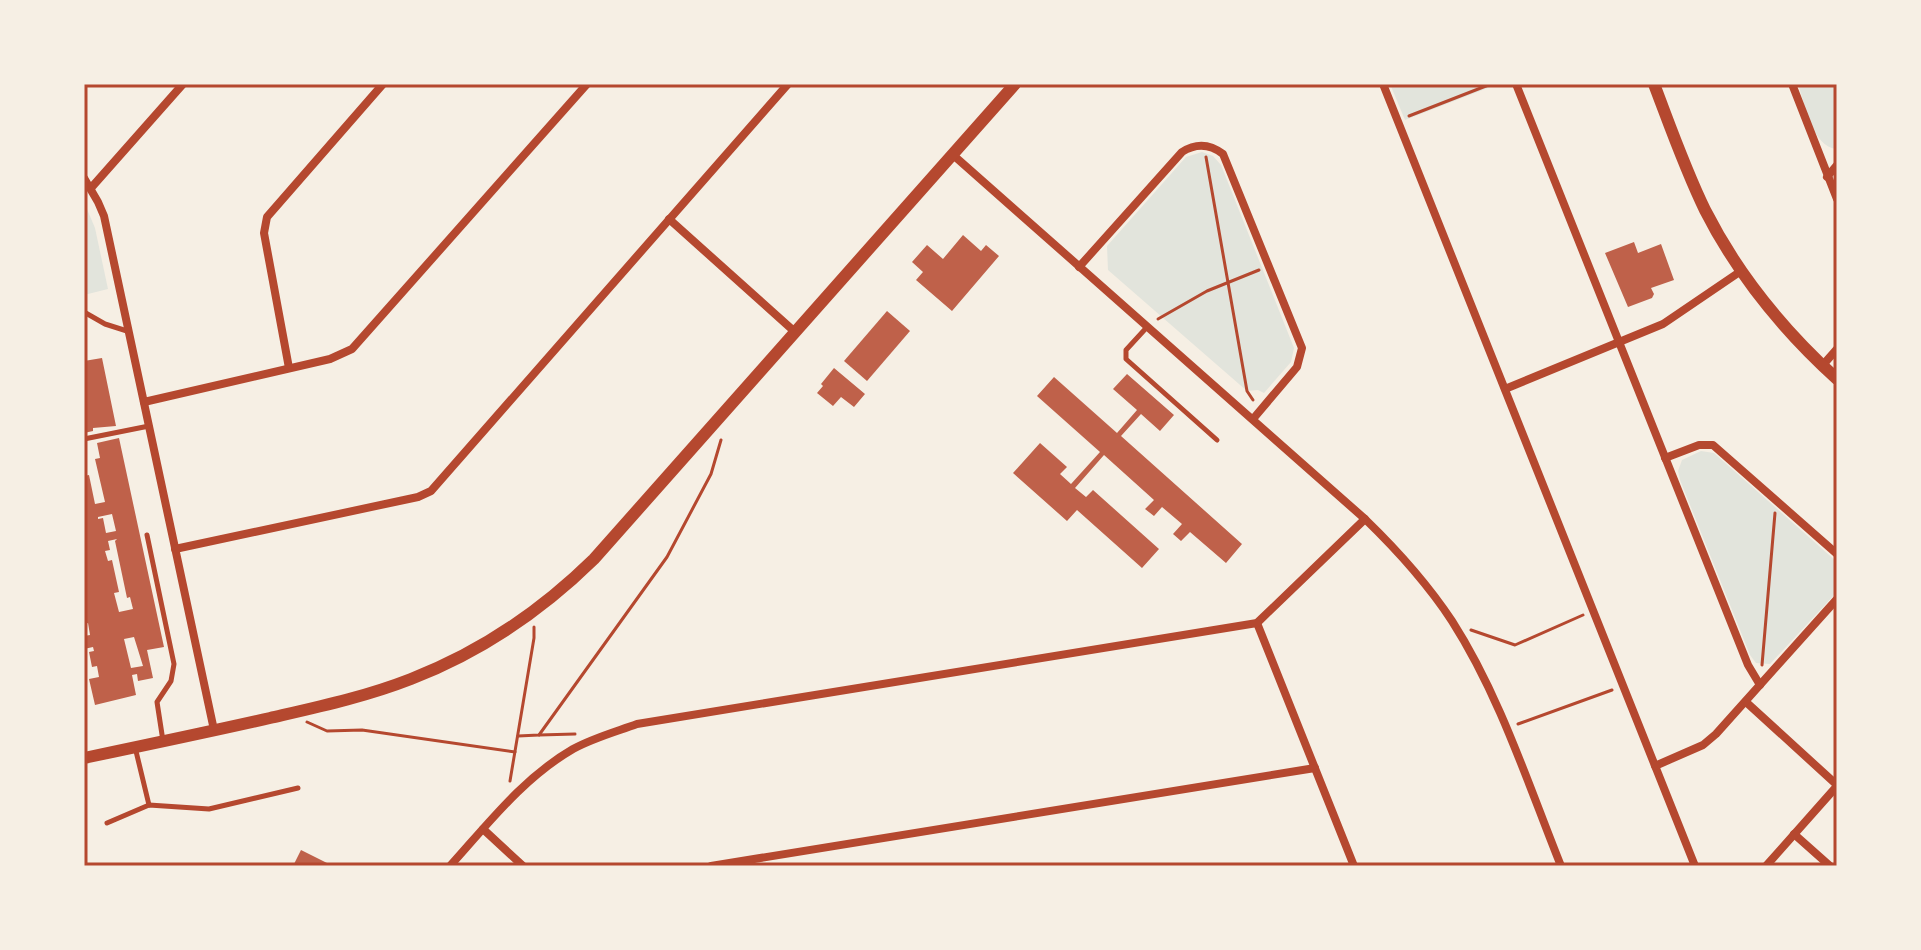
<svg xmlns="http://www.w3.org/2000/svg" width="1921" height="950" viewBox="0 0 1921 950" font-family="'Space Grotesk',sans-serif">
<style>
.green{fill:#e2e4dc}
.building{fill:#bf614a;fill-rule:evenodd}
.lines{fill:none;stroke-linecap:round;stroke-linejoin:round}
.path{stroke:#b5482f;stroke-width:3}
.service{stroke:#b5482f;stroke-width:5}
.minor{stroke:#b5482f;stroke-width:8}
.tertiary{stroke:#b5482f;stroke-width:12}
.neatline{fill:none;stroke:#b5482f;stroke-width:3}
</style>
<rect width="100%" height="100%" fill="#f6efe4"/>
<g class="green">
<polygon points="1390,84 1498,84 1405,120"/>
<path d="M1798,84H1837V149C1812,147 1805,104 1798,84Z"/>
<polygon points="1202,152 1213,156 1221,165 1294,348 1291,362 1264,393 1258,390 1247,391 1108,270 1107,246 1186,157"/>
<polygon points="84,202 95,228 108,289 84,295"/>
<polygon points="1701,451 1714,453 1837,562 1837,592 1770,664 1756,663 1750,655 1680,480 1678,471 1682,460"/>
</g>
<g class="building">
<polygon points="963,235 981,251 986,245 999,256 952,311 916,280 923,272 912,262 927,245 943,259"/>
<polygon points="1634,242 1638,253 1661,244 1674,280 1651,288 1654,294 1652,298 1628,307 1605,253"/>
<polygon points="887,311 910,331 867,381 844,361"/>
<polygon points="102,358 116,426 93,428 93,431 84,433 84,410 87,409 84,396 84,361"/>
<polygon points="834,368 865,394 854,407 841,397 833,406 817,393 823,386 821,384"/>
<polygon points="1127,374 1174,415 1160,431 1141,414 1121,436 1242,544 1226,563 1190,532 1181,541 1173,534 1182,524 1162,507 1154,516 1145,509 1154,500 1104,455 1075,488 1086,497 1093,490 1159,549 1142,568 1077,510 1067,521 1013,473 1040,443 1067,467 1060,474 1071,484 1100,452 1037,396 1054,377 1117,433 1137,410 1113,389"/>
<path d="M119,438L164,647L147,650L153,678L138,681L137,674L132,675L136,695L95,705L89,679L99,677L97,666L92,667L89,652L94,651L93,647L84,649V636L90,635L88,623L84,624V476L89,475L95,504L105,502L95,459L100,458L97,443ZM112,514L116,531L106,533L103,518L98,519V517ZM117,539L115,541L127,598L130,597L133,609L119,612L114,593L119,592L112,560L108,561L105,551L110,550L108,541ZM134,637L143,666L131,668L124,639Z"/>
<polygon points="301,850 333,866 293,866"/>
</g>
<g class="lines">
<g class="path">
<polyline points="1409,116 1491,84"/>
<polyline points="1206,157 1247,391 1253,400"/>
<polyline points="1158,319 1207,291 1259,270"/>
<polyline points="1471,630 1515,645 1583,615"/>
<polyline points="1762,665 1775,513"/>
<polyline points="307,722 327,731 362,730 515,752"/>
<polyline points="1518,724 1612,690"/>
<polyline points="539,735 575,734"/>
<polyline points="518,736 539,735 667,557 711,474 721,440"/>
<polyline points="510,781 534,638 534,627"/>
</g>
<g class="service">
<polyline points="84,312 105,324 127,331"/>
<polyline points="1148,326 1126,350 1126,359 1217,440"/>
<polyline points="84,439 149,426"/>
<polyline points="147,535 174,664 171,681 157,702 163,741"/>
<polyline points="135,747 149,805"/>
<polyline points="107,823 149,805 209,809 298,788"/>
</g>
<g class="minor">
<polyline points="1383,84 1695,866"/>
<polyline points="1516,84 1748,665 1760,685"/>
<polyline points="1792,84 1837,199"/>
<path d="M952,154L1365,519C1397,550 1427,583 1452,621C1500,696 1528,784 1561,866"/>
<polyline points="1827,177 1837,165"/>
<polyline points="84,178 98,202 104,216 214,730"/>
<polyline points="91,188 183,84"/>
<polyline points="669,219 795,332"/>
<path d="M1079,267L1182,152C1196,143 1210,144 1223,154L1302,348L1297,367L1253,419"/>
<polyline points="1822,366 1837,349"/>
<polyline points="289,368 264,233 267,217 383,84"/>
<polyline points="1505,389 1663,324 1741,271"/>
<polyline points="144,402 330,359 352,349 587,84"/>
<polyline points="1665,458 1699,445 1713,445 1837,554"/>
<polyline points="175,549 418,497 431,491 788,84"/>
<polyline points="1257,623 1354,866"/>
<polyline points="1746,702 1837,785"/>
<polyline points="1655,766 1703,745 1716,734 1837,599"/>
<polyline points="483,829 523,866"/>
<polyline points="1794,834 1830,866"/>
<path d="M450,866C488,824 523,778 573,749C593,738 615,732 637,724L1257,623L1365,519"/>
<polyline points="711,866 1315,768"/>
<polyline points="1766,866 1837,786"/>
</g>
<g class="tertiary">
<path d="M1654,84C1670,126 1685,169 1705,210C1738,275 1783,330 1837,379"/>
<path d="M84,758C146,745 208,732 270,718C318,707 365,697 411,679C481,652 542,610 594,559L1015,84"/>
</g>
</g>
<rect width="1921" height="950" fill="none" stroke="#f6efe4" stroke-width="172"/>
<rect x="86" y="86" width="1749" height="778" class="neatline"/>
</svg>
